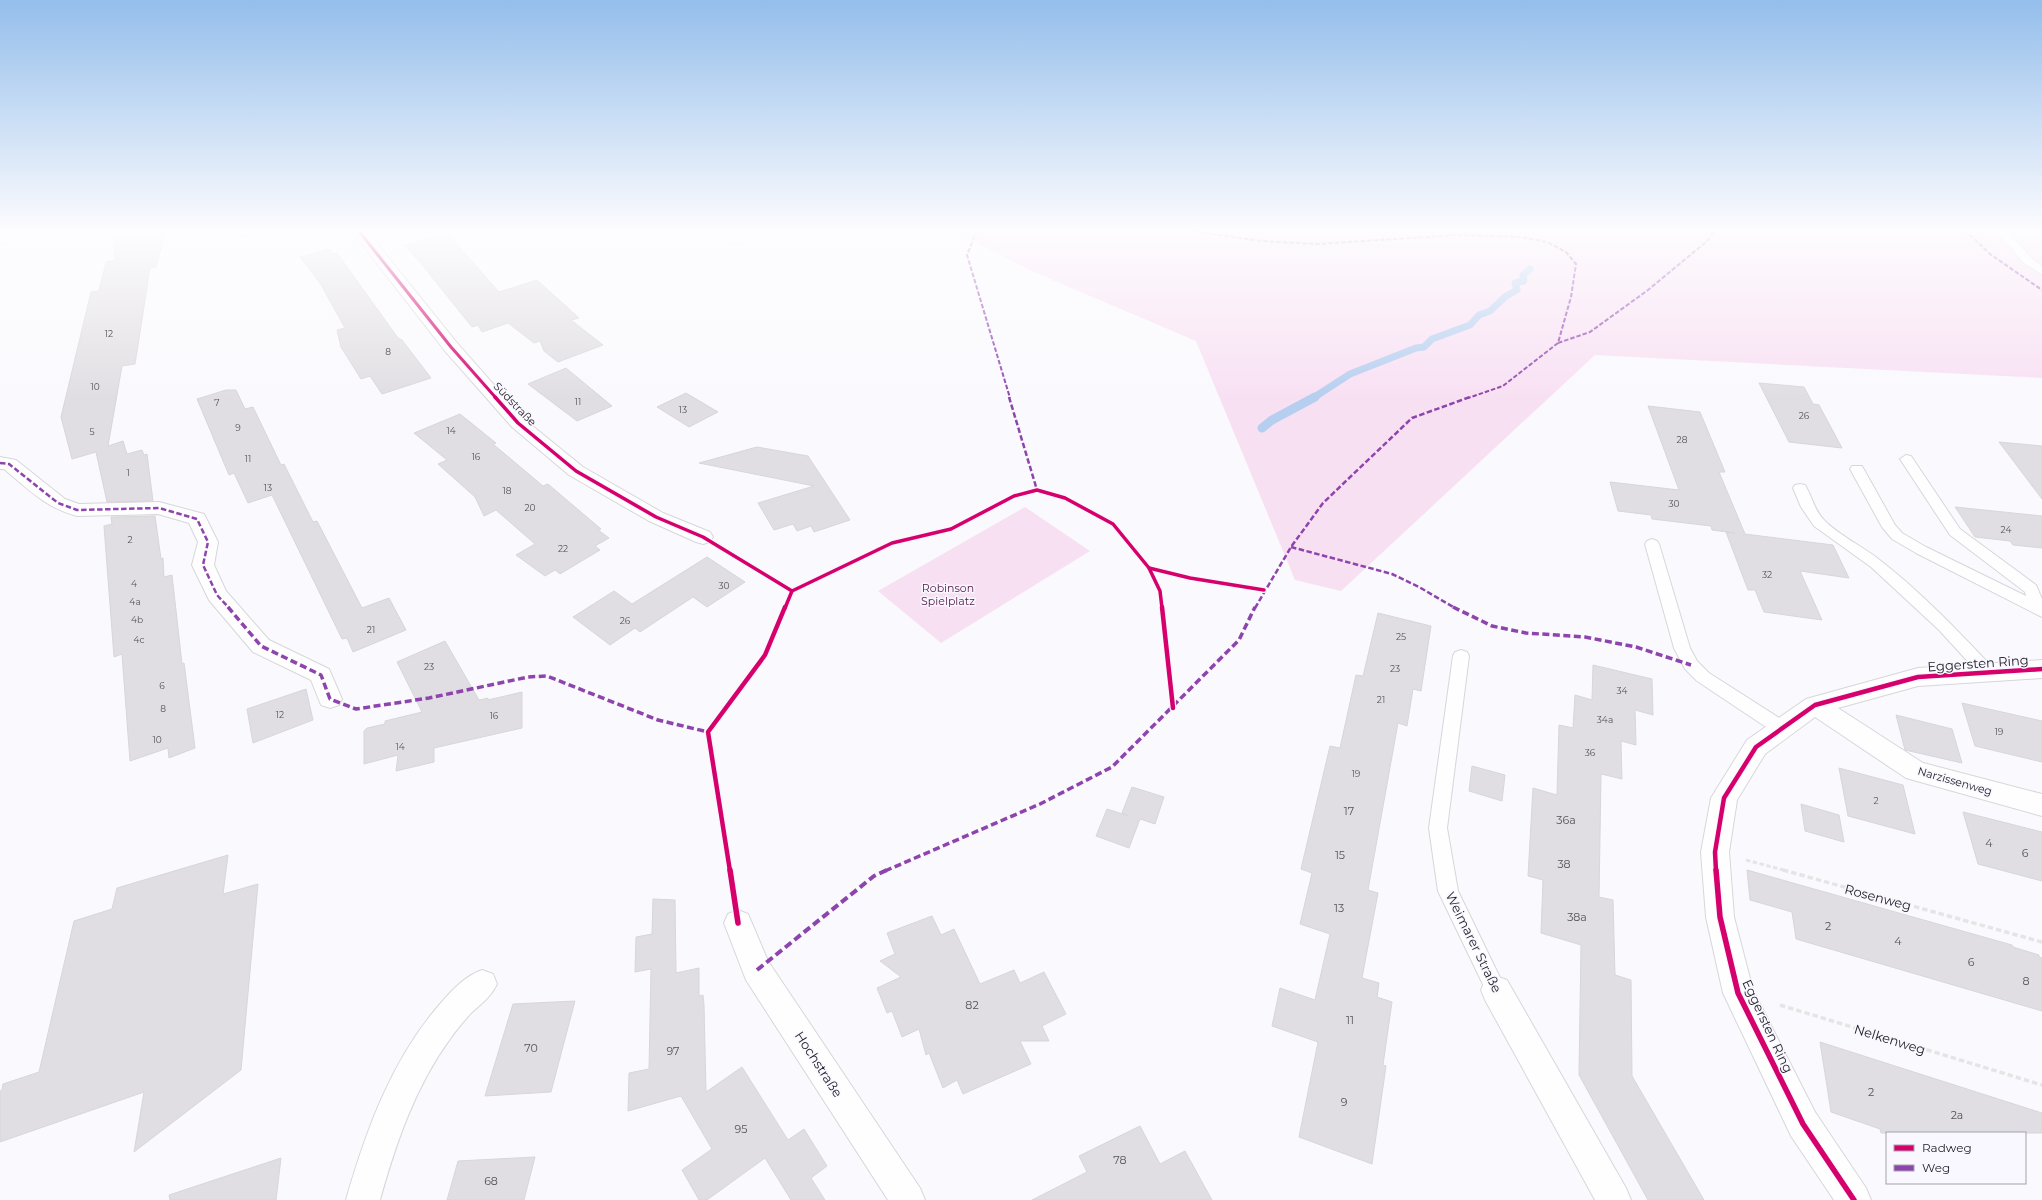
<svg xmlns="http://www.w3.org/2000/svg" width="2042" height="1200" viewBox="0 0 2042 1200" font-family="Montserrat,sans-serif">
<style>
.green{fill:#f8e0f3}
.lines{fill:none;stroke-linecap:round;stroke-linejoin:round}
.stream-far1{stroke:#b6ceef;stroke-width:7}
.stream{stroke:#b6ceef;stroke-width:9}
.building{fill:#e0dee2;stroke:#d7d6d9}
.lane-casing{stroke:#d7d6db;stroke-width:2}
.street-casing{stroke:#d7d6db;stroke-width:2}
.path-far1{stroke:#e6e5e6;stroke-width:3;stroke-dasharray:4.5 2.5;stroke-linecap:butt}
.path{stroke:#e6e5e6;stroke-width:3.5;stroke-dasharray:5.5 3;stroke-linecap:butt}
.lane{fill:#fefeff;fill-rule:evenodd}
.street{fill:#fefeff;fill-rule:evenodd}
.quiet-far3{stroke:#8e44ad;stroke-width:2;stroke-dasharray:4.5 2;stroke-linecap:butt}
.quiet-far2{stroke:#8e44ad;stroke-width:2.5;stroke-dasharray:5.5 2.5;stroke-linecap:butt}
.quiet-far1{stroke:#8e44ad;stroke-width:3.5;stroke-dasharray:7 3.5;stroke-linecap:butt}
.quiet{stroke:#8e44ad;stroke-width:4;stroke-dasharray:8 4;stroke-linecap:butt}
.cycleway-far3-casing{stroke:#f9f7ff;stroke-width:5}
.cycleway-far2-casing{stroke:#f9f7ff;stroke-width:6}
.cycleway-far1-casing{stroke:#f9f7ff;stroke-width:7}
.cycleway-casing{stroke:#f9f7ff;stroke-width:8}
.cycleway-far3{stroke:#d6006c;stroke-width:3}
.cycleway-far2{stroke:#d6006c;stroke-width:3.5}
.cycleway-far1{stroke:#d6006c;stroke-width:4.5}
.cycleway{stroke:#d6006c;stroke-width:5.5}
.labels{text-anchor:middle;dominant-baseline:central;stroke-width:3;stroke-linejoin:round;paint-order:stroke}
.number-label{font-size:9px;fill:#565458}
.street-label{font-size:11px;fill:#262429;stroke:#f9f7ff}
.park-label{font-size:11px;fill:#521746;stroke:#f9f7ff}
.near-number-label{font-size:11px;fill:#565458}
.near-street-label{font-size:13px;fill:#262429;stroke:#f9f7ff}
</style>
<rect width="100%" height="100%" fill="#faf9fd"/>
<g class="green">
<polygon points="951,230 2042,230 2042,378 1595,355 1341,591 1295,580 1196,341 1034,272"/>
<polygon points="1025,507 1090,551 941,643 878,591"/>
</g>
<g class="lines">
<polyline class="stream-far1" points="1313,398 1350,374 1416,348 1424,347 1432,339 1470,325 1479,315 1490,311 1506,296 1517,290 1515,283 1524,281 1523,275 1530,269"/>
<polyline class="stream" points="1262,428 1272,420 1315,397"/>
</g>
<g class="building">
<polygon points="113,230 166,230 156,267 150,268 135,364 122,366 108,446 123,441 127,454 142,450 144,455 147,454 153,501 107,502 96,452 72,459 61,417 91,292 99,291 106,262 115,260"/>
<polygon points="448,234 499,292 537,280 579,318 571,320 603,345 558,362 544,351 540,341 534,343 508,323 482,332 478,325 472,327 419,261 404,245"/>
<polygon points="330,249 333,254 337,253 398,338 402,340 431,378 382,394 370,376 361,379 341,347 337,330 345,328 320,283 300,257"/>
<polygon points="566,368 612,406 577,421 528,384"/>
<polygon points="1759,383 1804,387 1813,404 1819,405 1842,448 1789,442"/>
<polygon points="226,390 236,390 245,409 253,407 281,465 284,464 313,522 317,521 362,608 389,598 406,630 353,652 347,638 342,639 272,495 248,503 234,473 229,475 197,399"/>
<polygon points="686,393 718,412 689,427 657,407"/>
<polygon points="1648,406 1700,412 1725,472 1719,472 1745,534 1833,545 1849,578 1800,571 1822,620 1764,612 1755,590 1748,590 1726,532 1735,533 1712,530 1711,526 1652,519 1651,515 1618,511 1610,482 1679,490"/>
<polygon points="460,414 496,443 493,444 543,486 548,484 601,529 598,530 609,538 595,546 600,550 560,574 555,570 545,576 516,555 535,544 496,510 484,516 475,497 438,464 447,460 414,433"/>
<polygon points="1999,442 2042,446 2042,499"/>
<polygon points="757,447 808,456 850,520 814,532 811,526 797,531 793,524 774,530 758,503 814,486 699,463"/>
<polygon points="1955,507 2042,516 2042,548 2013,545 2010,541 1975,537"/>
<polygon points="155,516 161,559 163,558 164,577 172,575 182,664 184,663 195,748 169,758 168,748 130,761 122,654 114,657 104,526 112,524 111,517"/>
<polygon points="707,557 745,582 707,607 693,597 640,632 635,628 610,645 573,617 614,591 632,604"/>
<polygon points="1378,613 1431,626 1421,691 1413,689 1407,726 1398,723 1368,890 1378,893 1362,978 1379,983 1377,997 1392,1002 1383,1065 1386,1066 1372,1164 1299,1137 1318,1042 1272,1026 1280,988 1315,1000 1330,934 1300,924 1312,873 1301,869 1330,746 1340,748 1356,675 1363,676"/>
<polygon points="445,641 479,700 488,698 488,700 522,692 522,728 434,748 434,762 396,771 398,755 364,764 364,731 367,728 385,724 385,721 422,712 397,662"/>
<polygon points="1593,665 1652,679 1653,715 1635,710 1636,745 1621,741 1622,779 1601,774 1599,897 1613,900 1615,975 1631,980 1632,1076 1704,1200 1648,1200 1579,1075 1581,945 1541,933 1543,880 1528,876 1533,788 1557,795 1559,725 1573,728 1575,695 1592,700"/>
<polygon points="306,689 313,720 253,743 247,709"/>
<polygon points="1962,703 2042,721 2042,762 1975,746"/>
<polygon points="1896,715 1952,729 1962,763 1905,750"/>
<polygon points="1472,766 1505,775 1502,801 1469,791"/>
<polygon points="1839,768 1903,785 1915,834 1848,816"/>
<polygon points="1132,787 1164,797 1155,824 1140,819 1129,848 1096,836 1107,809 1129,816 1122,813"/>
<polygon points="1801,804 1839,815 1844,842 1805,831"/>
<polygon points="1963,812 2042,832 2042,881 1978,864"/>
<polygon points="228,855 223,894 258,884 241,1070 134,1152 144,1092 0,1142 0,1091 2,1090 3,1084 39,1072 74,921 112,909 117,888"/>
<polygon points="1747,870 2012,945 2013,947 2039,955 2039,957 2042,958 2042,1011 1796,939 1792,912 1750,900"/>
<polygon points="653,899 675,900 676,973 699,968 699,996 703,995 704,1005 706,1092 742,1067 788,1140 804,1129 827,1166 811,1178 825,1200 791,1200 765,1158 707,1200 699,1200 682,1170 712,1149 681,1096 628,1111 629,1073 649,1069 651,969 635,972 636,937 652,934"/>
<polygon points="932,916 941,935 954,929 980,984 1014,970 1020,983 1044,972 1066,1014 1042,1026 1049,1041 1020,1041 1031,1064 963,1094 957,1080 943,1088 929,1053 926,1055 919,1029 902,1037 892,1011 887,1013 877,988 901,977 880,961 895,954 887,933"/>
<polygon points="575,1001 551,1092 485,1096 513,1004"/>
<polygon points="1820,1042 2042,1113 2042,1133 1881,1133 1880,1129 1831,1112"/>
<polygon points="1140,1126 1160,1164 1185,1151 1212,1200 1032,1200 1087,1172 1079,1156"/>
<polygon points="535,1157 524,1200 447,1200 458,1161"/>
<polygon points="281,1158 276,1200 170,1200 169,1195"/>
</g>
<g class="lines">
<defs>
<g id="lane">
<polygon points="2002,230 2042,230 2042,236 2009,234 2032,259 2042,266 2042,274 2024,263 2001,236 1999,234"/>
<polygon points="1906,455 1911,456 1960,529 2036,585 2042,599 2042,617 1916,553 1892,539 1882,527 1850,469 1852,466 1862,466 1895,525 1902,533 1926,547 2026,596 2025,592 1950,535 1900,459"/>
<path d="M1800,484L1805,485C1812,496 1814,510 1824,520C1838,535 1864,547 1881,561C1922,593 1958,631 1994,669L1996,673L1994,677L1988,679L1982,677L1939,630L1871,567L1814,526L1801,507L1793,488L1795,485Z"/>
<polygon points="1652,539 1657,541 1659,544 1690,648 1697,661 1709,673 1787,723 1789,728 1787,733 1781,734 1775,733 1697,681 1685,669 1674,648 1645,544 1647,541"/>
<polygon points="1461,650 1467,652 1469,656 1447,828 1458,891 1506,990 1503,997 1496,1000 1489,997 1438,891 1429,828 1453,656 1455,652"/>
</g>
<g id="street">
<polygon points="15,230 5,243 0,244 0,230"/>
<path d="M228,230H311C304,241 248,235 235,234Z"/>
<polygon points="351,230 366,230 457,343 524,419 583,467 663,513 710,532 713,537 710,542 703,544 696,542 649,521 569,475 512,427 445,351"/>
<polygon points="713,230 730,230 744,241 742,244 732,244"/>
<path d="M0,457L16,460L65,499L79,504L159,502L204,514L218,542L214,565L226,591L269,640L329,669L342,699L339,705L330,708L321,705L311,680L253,652L209,600L192,565L198,542L189,523L158,514L77,516C46,508 28,489 4,469H0Z"/>
<polygon points="2042,660 2042,678 1918,686 1838,708 1923,763 2042,794 2042,816 1906,778 1815,717 1765,754 1737,800 1729,852 1734,917 1753,990 1815,1112 1866,1188 1871,1200 1834,1200 1791,1136 1723,993 1706,917 1701,852 1711,798 1747,740 1806,699 1918,668"/>
<polygon points="738,910 748,914 768,961 920,1188 925,1200 888,1200 746,980 724,923 728,914"/>
<path d="M482,970L493,974L497,984C491,997 481,1004 471,1013C464,1021 456,1030 450,1039C415,1087 396,1143 380,1200H346C366,1130 392,1059 440,1004C452,990 465,976 482,970Z"/>
<polygon points="1496,976 1507,980 1626,1188 1631,1200 1595,1200 1485,1000 1481,990 1485,980"/>
</g>
</defs>
<use href="#lane" class="lane-casing"/>
<use href="#street" class="street-casing"/>
<polyline class="path-far1" points="1746,860 1787,871"/>
<g class="path">
<polyline points="1783,870 2042,942"/>
<polyline points="1780,1005 2042,1085"/>
</g>
<use href="#lane" class="lane"/>
<use href="#street" class="street"/>
<g class="quiet-far3">
<polyline points="977,230 967,255 1010,398"/>
<polyline points="1186,230 1261,241 1318,244 1456,235 1521,237 1547,242 1566,252 1576,264 1571,297 1558,343 1503,386 1468,398"/>
<polyline points="1965,230 1990,254 2042,290"/>
<polyline points="1558,343 1590,332 1648,290 1706,242 1716,230"/>
</g>
<g class="quiet-far2">
<polyline points="1009,397 1037,490"/>
<polyline points="0,463 9,464 58,503 77,510 159,508 197,519 208,542 203,565 217,595 229,608"/>
<polyline points="1291,547 1392,574 1419,587 1455,608"/>
<polyline points="1255,608 1291,547 1323,503 1412,418 1470,397"/>
</g>
<g class="quiet-far1">
<polyline points="228,607 261,646 321,675 330,699 356,709 429,698 528,677 547,676 658,720 708,732"/>
<polyline points="1453,607 1492,626 1526,633 1585,637 1636,647 1691,665"/>
<polyline points="885,871 1040,804 1112,767 1239,640 1255,607"/>
</g>
<polyline class="quiet" points="757,970 874,876 887,870"/>
<defs>
<polyline id="cycleway-far3" points="358,230 451,347 496,398"/>
<g id="cycleway-far2">
<polyline points="495,397 518,423 576,471 656,517 703,537 792,591 785,608"/>
<polyline points="1149,568 1160,591 1162,608"/>
<polyline points="792,591 892,543 951,529 1014,496 1037,490 1065,498 1113,524 1149,568 1190,578 1264,590"/>
</g>
<g id="cycleway-far1">
<polyline points="1162,607 1173,708"/>
<polyline points="730,871 708,732 765,655 785,607"/>
<polyline points="1716,871 1715,852 1724,798 1756,747 1815,705 1918,677 2042,669"/>
</g>
<g id="cycleway">
<polyline points="730,870 738,923"/>
<polyline points="1716,870 1720,917 1738,993 1803,1124 1854,1200"/>
</g>
</defs>
<use href="#cycleway-far3" class="cycleway-far3-casing"/>
<use href="#cycleway-far2" class="cycleway-far2-casing"/>
<use href="#cycleway-far1" class="cycleway-far1-casing"/>
<use href="#cycleway" class="cycleway-casing"/>
<use href="#cycleway-far3" class="cycleway-far3"/>
<use href="#cycleway-far2" class="cycleway-far2"/>
<use href="#cycleway-far1" class="cycleway-far1"/>
<use href="#cycleway" class="cycleway"/>
</g>
<linearGradient id="sky" x2="0" y2="1"><stop stop-color="#94beeb"/><stop offset="0.58" stop-color="#fdfcfe"/><stop offset="1" stop-color="#fdfcfe" stop-opacity="0"/></linearGradient>
<rect width="2042" height="398" fill="url(#sky)"/>
<g class="labels">
<g class="number-label">
<text x="109" y="333">12</text>
<text x="388" y="351">8</text>
<text x="95" y="386">10</text>
<text x="578" y="401">11</text>
<text x="217" y="402">7</text>
<text x="683" y="409">13</text>
<text x="1804" y="415">26</text>
<text x="238" y="427">9</text>
<text x="451" y="430">14</text>
<text x="92" y="431">5</text>
<text x="1682" y="439">28</text>
<text x="476" y="456">16</text>
<text x="248" y="458">11</text>
<text x="128" y="472">1</text>
<text x="268" y="487">13</text>
<text x="507" y="490">18</text>
<text x="1674" y="503">30</text>
<text x="530" y="507">20</text>
<text x="2006" y="529">24</text>
<text x="130" y="539">2</text>
<text x="563" y="548">22</text>
<text x="1767" y="574">32</text>
<text x="134" y="583">4</text>
<text x="724" y="585">30</text>
<text x="135" y="601">4a</text>
<text x="137" y="619">4b</text>
<text x="625" y="620">26</text>
<text x="371" y="629">21</text>
<text x="1401" y="636">25</text>
<text x="139" y="639">4c</text>
<text x="429" y="666">23</text>
<text x="1395" y="668">23</text>
<text x="162" y="685">6</text>
<text x="1622" y="690">34</text>
<text x="1381" y="699">21</text>
<text x="163" y="708">8</text>
<text x="280" y="714">12</text>
<text x="494" y="715">16</text>
<text x="1605" y="719">34a</text>
<text x="1999" y="731">19</text>
<text x="157" y="739">10</text>
<text x="400" y="746">14</text>
<text x="1590" y="752">36</text>
<text x="1356" y="773">19</text>
<text x="1876" y="800">2</text>
</g>
<g class="street-label">
<text transform="translate(515 404) rotate(46)">Südstraße</text>
<text transform="translate(1955 781) rotate(16)">Narzissenweg</text>
</g>
<g class="park-label">
<text x="948" y="588">Robinson<tspan x="948" dy="13">Spielplatz</tspan></text>
</g>
<g class="near-number-label">
<text x="1349" y="811">17</text>
<text x="1566" y="820">36a</text>
<text x="1989" y="843">4</text>
<text x="2025" y="853">6</text>
<text x="1340" y="855">15</text>
<text x="1564" y="864">38</text>
<text x="1339" y="908">13</text>
<text x="1577" y="917">38a</text>
<text x="1828" y="926">2</text>
<text x="1898" y="941">4</text>
<text x="1971" y="962">6</text>
<text x="2026" y="981">8</text>
<text x="972" y="1005">82</text>
<text x="1350" y="1020">11</text>
<text x="531" y="1048">70</text>
<text x="673" y="1051">97</text>
<text x="1871" y="1092">2</text>
<text x="1344" y="1102">9</text>
<text x="1957" y="1115">2a</text>
<text x="741" y="1129">95</text>
<text x="1120" y="1160">78</text>
<text x="491" y="1181">68</text>
</g>
<g class="near-street-label">
<text transform="translate(1978 663) rotate(-4)">Eggersten Ring</text>
<text transform="translate(1878 897) rotate(15)">Rosenweg</text>
<text transform="translate(1474 942) rotate(64)">Weimarer Straße</text>
<text transform="translate(1768 1026) rotate(65)">Eggersten Ring</text>
<text transform="translate(1890 1039) rotate(17)">Nelkenweg</text>
<text transform="translate(819 1064) rotate(57)">Hochstraße</text>
</g>
</g>
<rect x="1886" y="1132" width="140" height="52" fill="#f9f7ff" stroke="#a5a3a9"/>
<rect x="1894" y="1145" width="20" height="6" fill="#d6006c" stroke="#a5a3a9"/>
<text x="1922" y="1152" font-size="12" fill="#262429">Radweg</text>
<rect x="1894" y="1165" width="20" height="6" fill="#8e44ad" stroke="#a5a3a9"/>
<text x="1922" y="1172" font-size="12" fill="#262429">Weg</text>
</svg>
